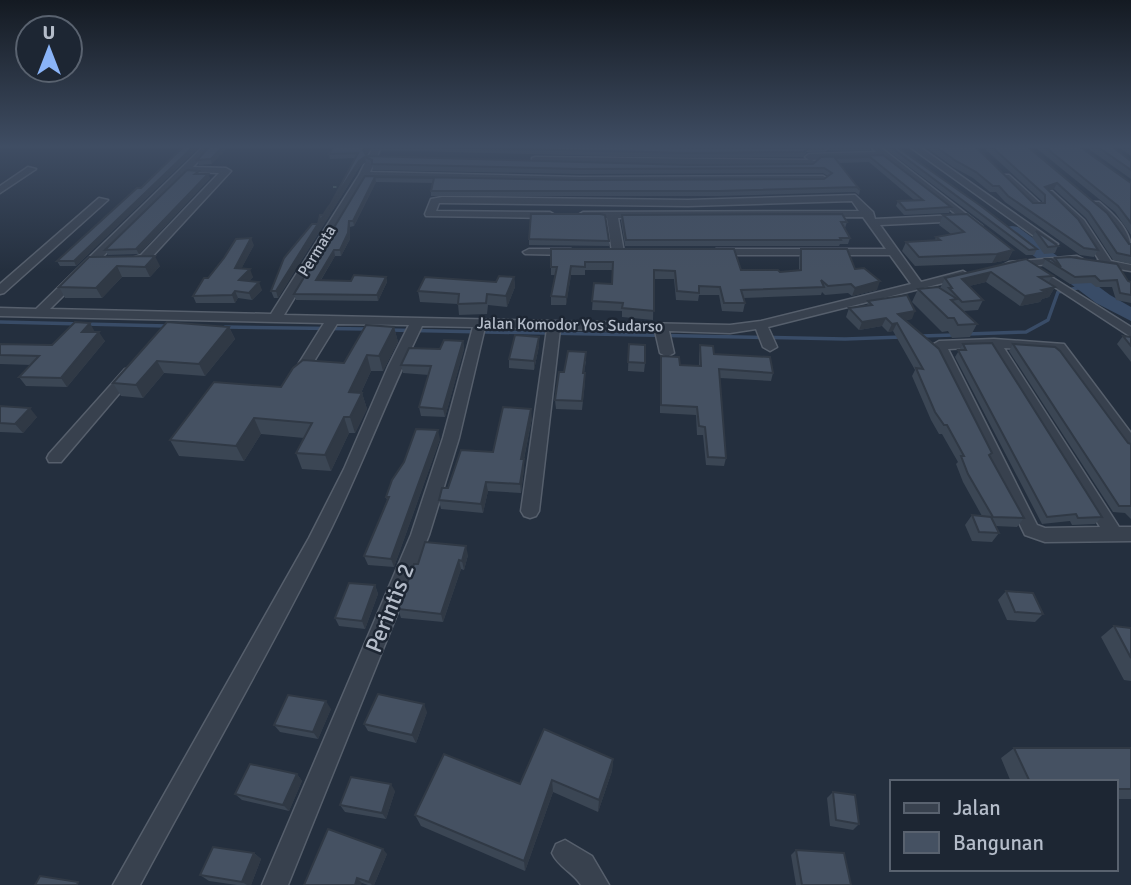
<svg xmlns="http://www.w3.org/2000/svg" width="1131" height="885" viewBox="0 0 1131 885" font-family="Signika,sans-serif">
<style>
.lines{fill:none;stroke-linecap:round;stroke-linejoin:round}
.stream{stroke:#394c67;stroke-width:3.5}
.river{fill:#394c67;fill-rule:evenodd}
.minor-casing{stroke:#565f6c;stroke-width:3}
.path{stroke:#44595c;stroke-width:2;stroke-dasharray:3.5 3.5;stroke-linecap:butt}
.minor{fill:#38414e;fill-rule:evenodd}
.wall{fill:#3b4654}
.shaded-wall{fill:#303945}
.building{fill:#455162;stroke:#303945;stroke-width:2}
.labels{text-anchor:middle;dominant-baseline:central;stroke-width:5;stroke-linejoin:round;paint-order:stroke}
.far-street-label{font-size:16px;fill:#b4bcc9;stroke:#1d2633}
.near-street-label{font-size:23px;fill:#b4bcc9;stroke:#1d2633}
</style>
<rect width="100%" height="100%" fill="#242f3e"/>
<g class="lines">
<g class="stream">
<polyline points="0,322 167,326"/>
<polyline points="225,327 367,329"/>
<polyline points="389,330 845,339 902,337"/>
<polyline points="967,334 1026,332 1048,320 1058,292 1087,286"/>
<polyline points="921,336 954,335"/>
</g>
<polygon class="river" points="1012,226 1018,227 1110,295 1131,307 1131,321 1096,303 1006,235 1004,231 1006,227"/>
<defs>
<g id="minor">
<path d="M203,147H212L193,167L226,168L231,171L149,260L129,264L123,261L141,255L219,173L188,172L50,309L271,314L359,175L373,147H381L370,172L579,177L823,176L828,179L823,182L579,183L367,178L284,315L730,325L761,321L911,284L890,255H716L710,252L716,249H886L863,217L618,218L624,252L618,255L612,252L607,218H583L578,215L583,212L859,211L852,201L688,206L442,203H439L436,211L550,212L555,215L550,218L426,216L425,214L431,199L442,197L688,200L855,195L873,212L875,219L957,215L882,157L809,160L805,157L809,154L876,152L871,147H880L982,226L973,228L964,221L880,225L921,282L963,271L969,275L967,277L768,327L777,347L770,351L763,347L756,329L730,333L669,331L674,353L667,357L660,353L655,331L560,329L539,511L536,516L530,518L524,516L521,511L547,329L485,327L459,438L429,535L288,885H262L411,535L443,438L473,327L422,326C387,397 360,472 324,543C266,659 201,771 140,885H113L309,538L344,469L388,367L409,325L337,324L303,379L298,381L291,376L324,323L0,316V308L36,309Z"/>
<polygon points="615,147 701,147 701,148 697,151 619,150"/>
<polygon points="782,147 829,147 825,150 786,151"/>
<polygon points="910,147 920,147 1058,244 1048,246"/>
<polygon points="535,157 812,160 817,163 812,166 532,162 532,158"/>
<polygon points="28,167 36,169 0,193 0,186"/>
<polygon points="1003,175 1009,175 1040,203 1040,207 1032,207 1003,179"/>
<polygon points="1046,191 1052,191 1084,220 1111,261 1131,265 1131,271 1095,265 1093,263 1099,260 1076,224 1046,195"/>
<polygon points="99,198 108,200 4,293 0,294 0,284"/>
<path d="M1091,202H1099C1113,214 1131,230 1131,250L1127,249L1105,218L1091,206Z"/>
<polygon points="529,249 571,249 577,252 571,255 525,254 523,252"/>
<polygon points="1077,256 1083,259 1081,261 1009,268 1003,265 1009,262"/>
<polygon points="1034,266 1131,327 1131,337 1030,271 1028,269"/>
<path d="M994,339L1064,344L1131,433V450L1125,448L1055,351L1004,348L1119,527H1131V541L1045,542L1025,535L932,345L939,341ZM990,347L1100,527L1045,528L1037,525L948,349Z"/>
<polygon points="130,368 137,372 135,375 61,462 49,462 47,458 49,454 125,369"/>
<path d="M565,840L592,856L609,885H581C573,872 558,867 552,853L556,844Z"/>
</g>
</defs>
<use href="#minor" class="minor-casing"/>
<polyline class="path" points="333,187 342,187"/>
<use href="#minor" class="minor"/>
</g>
<g class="wall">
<polygon points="183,147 199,147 76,266 60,266 57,261 141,188"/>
<polygon points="209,147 212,164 199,165 197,160"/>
<polygon points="333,147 808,148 806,153 803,157 688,158 371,150 366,154 367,156 689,165 813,164 821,157 883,155 951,207 949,213 904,215 896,206 898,201 914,200 869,162 839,163 860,190 859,195 855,192 718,196 431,196 431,191 433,183 376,182 354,226 350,227 350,239 341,256 335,256 321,280 351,281 386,277 387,282 378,301 296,300 294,294 365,176 579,180 824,179 828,176 823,173 579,174 373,170 372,164 366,162 360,166 331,213 355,158 330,159 329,154"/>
<polygon points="829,147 871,147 870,150 828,151"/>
<polygon points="883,147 897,147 1037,249 1034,255 1026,255"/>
<polygon points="926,147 976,147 1033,203 1042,203 1042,201 983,147 1028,147 1129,244 1131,244 1131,264 1113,260 1086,218 1054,189 1048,191 1098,250 1094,257 1080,255 1005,202 996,192 990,192 973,178 953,167"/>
<polygon points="1035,147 1080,147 1131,183 1131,235 1115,212"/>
<polygon points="1086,147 1113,147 1131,161 1131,179"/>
<polygon points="1119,147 1131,147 1131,156"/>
<polygon points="200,174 210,178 139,254 108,255 105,250"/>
<polygon points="331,213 278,298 274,298 271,291 323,215"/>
<polygon points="622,215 847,222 845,228 844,228 850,238 848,244 840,244 839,246 625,246 621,221"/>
<polygon points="943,215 1013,250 1008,260 992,263 915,266 902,251 906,242 935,240 936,237 951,234 939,225"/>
<polygon points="1036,231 1058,246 1055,253 1044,254 1032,237"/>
<polygon points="529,239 609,241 609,246 529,245"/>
<polygon points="254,245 241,269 253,277 249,281 262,290 252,300 238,298 235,303 196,303 193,296 208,278"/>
<polygon points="551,249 741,270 780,272 799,270 799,258 801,249 855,269 877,290 852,296 848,293 825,295 822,292 821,295 744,298 745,303 743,312 722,311 719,295 699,295 698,301 676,300 674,279 654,279 653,320 622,317 622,311 592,310 594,283 612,284 612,270 585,270 585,275 571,275 566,305 551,305 551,296 555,275 551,275"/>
<polygon points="89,257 160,266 150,277 122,277 102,298 65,298 59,287"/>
<polygon points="1055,258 1131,282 1131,303 1116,300 1112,287 1096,287 1091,283 1070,284 1042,266 1046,259 1054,261"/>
<polygon points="1026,259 1053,276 1048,283 1055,287 1049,297 1042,299 1040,302 1020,306 986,282 969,286 983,300 978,310 964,311 977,324 970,337 952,338 948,331 942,332 912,302 918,289 940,288 945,278"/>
<polygon points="514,277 515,287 507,307 488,305 487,314 459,315 458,304 420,302 418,291 496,282"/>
<polygon points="868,301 912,319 906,320 992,453 989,457 1024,518 1017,527 995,526 999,533 992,542 972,541 965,525 972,515 982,516 963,482 956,464 958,462 942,434 939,434 931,420 912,376 915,370 893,331 888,332 882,326 859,330 846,317 849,308 867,306"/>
<polygon points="167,322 229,327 235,339 205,376 164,373 143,398 121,396 113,383"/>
<polygon points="394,327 398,342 383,371 371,371 361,393 362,393 367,409 355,433 349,433 331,471 302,469 296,453 304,438 261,434 244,461 179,456 170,440 281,387 344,363"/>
<polygon points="95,332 105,341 67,387 26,386 19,377 31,365 0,364 0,344 52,345"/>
<polygon points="1123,336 1131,337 1131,362 1117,344"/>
<polygon points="463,341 464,349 445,417 421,416 419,407 429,375 403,373 401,365"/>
<polygon points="629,344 645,363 644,372 628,371"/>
<polygon points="963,344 1102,517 1095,524 1072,525 1070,521 1042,524 955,357"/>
<polygon points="1013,344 1131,444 1131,519 1125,513 1113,512 1009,351"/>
<polygon points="700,345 714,354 773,373 771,381 720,378 726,458 724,466 706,465 703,435 697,435 696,415 660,413 660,364 661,356 680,365 699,366 699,353"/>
<polygon points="539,346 534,370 509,368 509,359"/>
<polygon points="586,361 584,373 585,373 585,382 582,410 556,409 555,400 564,372"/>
<polygon points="0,406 37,417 23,433 0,432"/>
<polygon points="532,418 524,459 524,468 521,493 488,491 483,513 441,509 439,500 448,488 493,452"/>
<polygon points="440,439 394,567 368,565 364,556 387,500 386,497"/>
<polygon points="468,555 464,570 461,569 443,622 401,618 398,609 418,564"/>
<polygon points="375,585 378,594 365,629 339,626 335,618"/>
<polygon points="1006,591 1043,614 1035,622 1007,620 998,600"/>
<polygon points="1114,626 1131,628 1131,681 1124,680 1101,637"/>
<polygon points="331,709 318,739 280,732 274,725"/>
<polygon points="427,712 416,743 368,731 364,724"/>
<polygon points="1014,748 1131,748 1131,799 1115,799 1115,782 1011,782 1001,758"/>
<polygon points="613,759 612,771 598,812 553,792 525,871 421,826 415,815 520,784"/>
<polygon points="297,774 302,781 289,811 242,800 235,794"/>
<polygon points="395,791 386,819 345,812 340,805"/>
<polygon points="833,792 859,824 853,830 830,826 827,798"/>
<polygon points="796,850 851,885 796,885 791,855"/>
<polygon points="254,853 261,859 251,885 237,885 209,881 200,875"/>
<polygon points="387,854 374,885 368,885 362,883 304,885"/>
<polygon points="925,869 961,869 925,871"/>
</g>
<g class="shaded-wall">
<polygon points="193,147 199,147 76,266 74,261"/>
<polygon points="222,147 228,147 212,164 211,159"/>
<polygon points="368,147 370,147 371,150 364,155 363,150"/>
<polygon points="365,157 366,162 360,166 331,213 329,207 359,161"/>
<polygon points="208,174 210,178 139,254 136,249"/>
<polygon points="375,177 376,182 354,226 353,221"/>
<polygon points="1057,183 1054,189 1041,193 1045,187"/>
<polygon points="329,206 331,213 278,298 276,291"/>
<polygon points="349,221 350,227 350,239 341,256 340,250"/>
<polygon points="251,238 254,245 238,275 235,268"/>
<polygon points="334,250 335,256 317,286 316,280"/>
<polygon points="1013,250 1008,260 992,263 997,254"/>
<polygon points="155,256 160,266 150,277 145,267"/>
<polygon points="117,266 122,277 102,298 96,288"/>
<polygon points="571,266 571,275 566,305 566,297"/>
<polygon points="250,269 253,277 242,288 239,280"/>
<polygon points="991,272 986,282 957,289 962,279"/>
<polygon points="386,277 387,282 378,301 377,295"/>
<polygon points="514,277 515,287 507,307 506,296"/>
<polygon points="880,281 877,290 852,296 855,288"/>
<polygon points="259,282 262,290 252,300 249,293"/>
<polygon points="1055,287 1049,297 1042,299 1040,302 1020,306 1025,296 1042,290"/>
<polygon points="235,291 238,298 235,303 232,295"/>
<polygon points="915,311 912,319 895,322 898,314"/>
<polygon points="886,318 882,326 859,330 862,322"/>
<polygon points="90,323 95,332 82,332"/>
<polygon points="897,323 893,331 888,332 892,324"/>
<polygon points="229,327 235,339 205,376 199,364"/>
<polygon points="394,327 398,342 383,371 379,356"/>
<polygon points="99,332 105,341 67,387 61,378"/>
<polygon points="539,337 539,346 534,370 534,361"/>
<polygon points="463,341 464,349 445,417 443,409"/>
<polygon points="367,355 371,371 354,408 349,392"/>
<polygon points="157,361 164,373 143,398 136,385"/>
<polygon points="362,393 367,409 355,433 350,417"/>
<polygon points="30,408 37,417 23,433 15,424"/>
<polygon points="531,409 532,418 522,468 521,459"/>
<polygon points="344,417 349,433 331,471 325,455"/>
<polygon points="254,418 261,434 244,461 236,446"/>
<polygon points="438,430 440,439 394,567 391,559"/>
<polygon points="524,459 524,468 521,493 520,484"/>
<polygon points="486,482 488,491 483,513 481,504"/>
<polygon points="466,546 468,555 464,570 462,561"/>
<polygon points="459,560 461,569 443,622 441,614"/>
<polygon points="375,585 378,594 365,629 362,621"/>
<polygon points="326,701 331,709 318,739 313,732"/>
<polygon points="424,704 427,712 416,743 412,735"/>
<polygon points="613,759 612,771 598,812 599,800"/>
<polygon points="297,774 302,781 289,811 283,805"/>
<polygon points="552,780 553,792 525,871 524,861"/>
<polygon points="391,784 395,791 386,819 382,813"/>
<polygon points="383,849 387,854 374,885 372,885 369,882"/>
<polygon points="254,853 261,859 251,885 247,885 242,882"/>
<polygon points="357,878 362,883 361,885 355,885"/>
</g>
<g class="building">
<polygon points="183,147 193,147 74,261 57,261 137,188 141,188"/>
<polygon points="209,147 222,147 211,159 197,160"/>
<polygon points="333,147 368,147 363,150 367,156 689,165 813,164 821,157 883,155 951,207 906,210 898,201 923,200 870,157 835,158 860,190 857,187 719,191 431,191 434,178 375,177 353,221 349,221 348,233 340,250 334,250 316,280 351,281 354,275 386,277 377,295 294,294 365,176 579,180 824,179 832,173 824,168 579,169 372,164 372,160 365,157 359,161 329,207 358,153 329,154"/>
<polygon points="428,147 618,147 808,148 804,152 689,153"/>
<polygon points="891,147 897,147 981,206 1037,249 1029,250"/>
<polygon points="936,147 976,147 1033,203 1045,203 1045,195 992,147 1028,147 1107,213 1129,244 1131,244 1131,256 1117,253 1089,212 1057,183 1045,187 1078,219 1098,250 1084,248 1008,196 999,186 993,186 976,172 956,161"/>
<polygon points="1045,147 1080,147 1131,183 1131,223 1118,206"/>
<polygon points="1098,147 1113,147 1131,161 1131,170"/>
<polygon points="187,170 199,171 195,174 208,174 136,249 105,250"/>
<polygon points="329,206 276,291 271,291 284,258 312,224 318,224 320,215 323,215"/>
<polygon points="531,214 600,214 605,215 609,241 529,239"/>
<polygon points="842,214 847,222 841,222 850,238 840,238 841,240 626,240 622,215"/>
<polygon points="967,214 1013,250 997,254 919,257 906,242 940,240 936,237 964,232 943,215"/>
<polygon points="1036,231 1058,246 1048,247"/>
<polygon points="251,238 235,268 250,269 239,280 259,282 249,293 235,291 232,295 193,296 204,278 208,278 224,258 236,239"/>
<polygon points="551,249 734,249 741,270 778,270 780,272 801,270 801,249 847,249 855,269 864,268 880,281 855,288 851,284 828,286 821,280 824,287 741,290 745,303 724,303 720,287 699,286 699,293 677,291 675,271 654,270 654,311 622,308 623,303 592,301 594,283 612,284 613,262 585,262 585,267 571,266 566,297 551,296 557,267 551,267"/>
<polygon points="155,256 145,267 117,266 96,288 59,287 89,257"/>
<polygon points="1070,257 1117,264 1128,281 1131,282 1131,295 1120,293 1117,280 1100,281 1095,276 1075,277 1046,259 1051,259 1061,267 1055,258"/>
<polygon points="1026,259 1053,276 1039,277 1055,287 1042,290 1046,292 1025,296 991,272 962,279 983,300 962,302 949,288 952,288 945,278"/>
<polygon points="499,276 514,277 506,296 487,294 486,303 458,304 459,294 418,291 425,277 496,282"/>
<polygon points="938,287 957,299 951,300 977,324 958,325 954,318 948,318 918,289"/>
<polygon points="907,295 915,311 898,314 939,349 992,453 989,455 1024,518 993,517 968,474 961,456 964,456 947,425 944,425 935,412 916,368 923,369 897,323 892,324 886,318 862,322 849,308 872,305 868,301"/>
<polygon points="75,322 90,323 82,332 99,332 61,378 19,377 39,356 0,355 0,344 52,345"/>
<polygon points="167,322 229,327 199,364 157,361 136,385 113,383"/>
<polygon points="366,325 394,327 379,356 367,355 349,392 362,393 350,417 344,417 325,455 296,453 312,423 254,418 236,446 170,440 214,382 281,387 293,368 303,360 344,363"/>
<polygon points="515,335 539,337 534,361 509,359"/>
<polygon points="1123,336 1131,337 1131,346"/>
<polygon points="444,340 463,341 443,409 419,407 431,366 401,365 409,348 440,349"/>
<polygon points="992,343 1102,517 1078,518 1076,514 1047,517 958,350 966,350 963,344"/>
<polygon points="629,344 645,345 645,363 628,362"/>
<polygon points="1013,344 1055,347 1060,351 1128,443 1131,444 1131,506 1119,506"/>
<polygon points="700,345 713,346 714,354 770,357 773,373 719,369 726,458 708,457 705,427 699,426 697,407 661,405 661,356 679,357 680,365 701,366"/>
<polygon points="568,351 586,352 583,373 585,373 582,401 555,400 559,372 564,372"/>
<polygon points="0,406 30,408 15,424 0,423"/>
<polygon points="503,407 531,409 521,459 524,459 520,484 486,482 481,504 439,500 442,488 448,488 461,450 493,452"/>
<polygon points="416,429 438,430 391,559 364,556 389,497 386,497 392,480 404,462"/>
<polygon points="972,515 991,517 999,533 979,532"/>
<polygon points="425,542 466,546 462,561 459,560 441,614 398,609 413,567 414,564 418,564"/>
<polygon points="349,583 375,585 362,621 335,618"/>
<polygon points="1006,591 1033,593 1043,614 1015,612"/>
<polygon points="1114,626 1131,628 1131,658"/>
<polygon points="378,694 424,704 412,735 364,724"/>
<polygon points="288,695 326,701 313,732 274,725"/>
<polygon points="544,729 613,759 599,800 552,780 524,861 415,815 444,754 520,784"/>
<polygon points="1014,748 1131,748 1131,789 1115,789 1115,782 1030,782"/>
<polygon points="250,764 297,774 283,805 235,794"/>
<polygon points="351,777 391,784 382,813 340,805"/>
<polygon points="833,792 855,795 859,824 836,820"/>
<polygon points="328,829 383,849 369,882 357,878 355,885 304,885"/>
<polygon points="213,847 254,853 242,882 200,875"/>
<polygon points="796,850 844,853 851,885 802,885"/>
<polygon points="40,876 78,882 77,885 35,885"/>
</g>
<linearGradient id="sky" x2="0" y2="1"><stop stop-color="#141a22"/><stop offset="0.54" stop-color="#3f4d63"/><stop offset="1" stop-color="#3f4d63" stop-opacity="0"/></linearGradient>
<rect width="1131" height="271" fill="url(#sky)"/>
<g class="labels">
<g class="far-street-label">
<text transform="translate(317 251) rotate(-58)">Permata</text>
<text transform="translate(570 325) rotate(1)">Jalan Komodor Yos Sudarso</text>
</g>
<g class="near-street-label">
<text transform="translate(390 608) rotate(-68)">Perintis 2</text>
</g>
</g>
<rect x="890" y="780" width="228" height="91" fill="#1d2633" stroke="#59626f" stroke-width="2"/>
<rect x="904" y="803" width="35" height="10" fill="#38414e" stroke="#59626f" stroke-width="2"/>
<text x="953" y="815" font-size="21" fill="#b4bcc9">Jalan</text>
<rect x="904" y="832" width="35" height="21" fill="#455162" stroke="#59626f" stroke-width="2"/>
<text x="953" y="850" font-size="21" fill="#b4bcc9">Bangunan</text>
<g transform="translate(49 49)"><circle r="33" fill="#1d2633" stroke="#59626f" stroke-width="2"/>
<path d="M0-5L12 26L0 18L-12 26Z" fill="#8ab4f8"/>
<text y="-10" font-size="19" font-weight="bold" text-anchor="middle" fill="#b4bcc9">U</text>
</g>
</svg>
